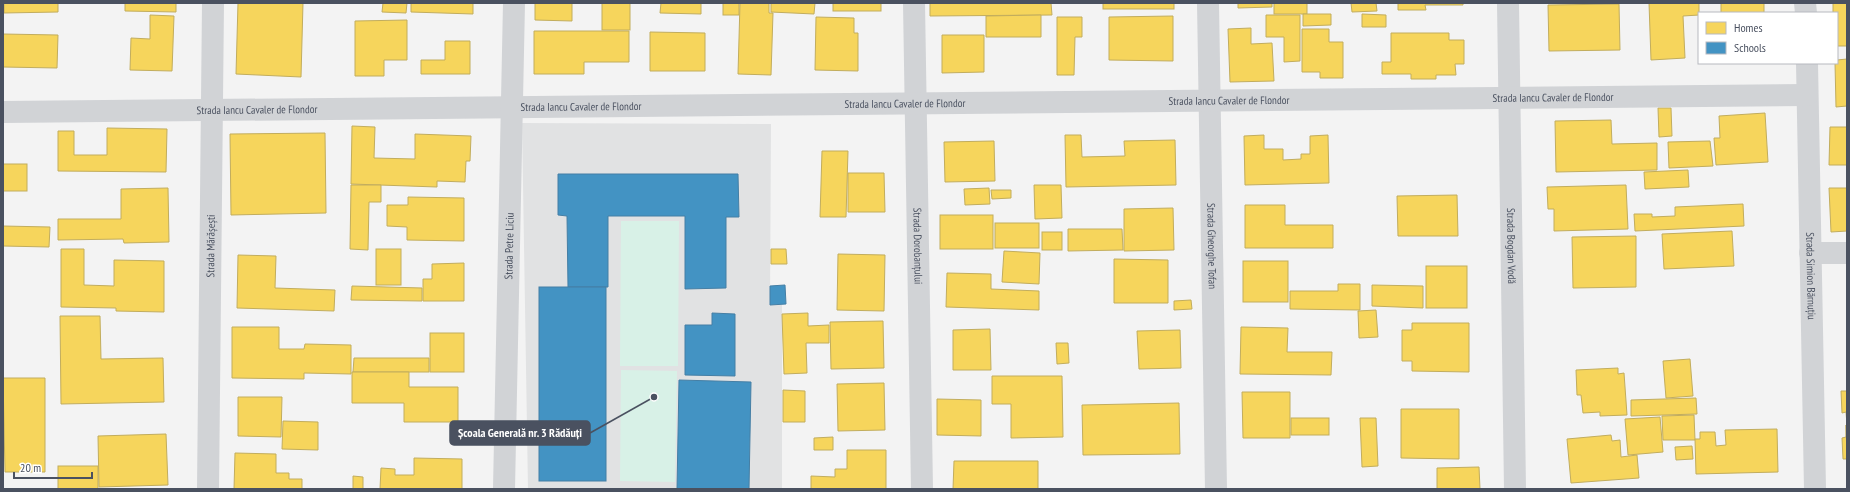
<svg xmlns="http://www.w3.org/2000/svg" width="1850" height="492" viewBox="0 0 1850 492" font-family="'PT Sans Narrow',sans-serif">
<style>
.education{fill:#e1e2e3}
.green{fill:#d8f1e7}
.homes{fill:#f6d55c;stroke:#c2ad5d}
.schools{fill:#4393c3;stroke:#457fa5}
.lines{fill:none;stroke-linecap:round;stroke-linejoin:round}
.minor{stroke:#d1d3d6;stroke-width:22}
.labels{text-anchor:middle;dominant-baseline:central;stroke-width:4;stroke-linejoin:round;paint-order:stroke}
.street-label{font-size:11px;fill:#4a5160;stroke:#fff}
.leader{fill:none;stroke:#4a5160;stroke-width:1.5}
.callout-dot{fill:#4a5160;stroke:#fff;stroke-width:1.5}
.callout{fill:#4a5160;stroke:#4a5160;stroke-width:1.5}
.callout-label{font-size:12px;text-anchor:middle;font-weight:bold;fill:#fff}
</style>
<rect width="100%" height="100%" fill="#f3f3f3"/>
<polygon class="education" points="522,123 771,124 770,304 782,305 782,489 528,489"/>
<g class="green">
<polygon points="621,221 679,221 678,366 620,366"/>
<polygon points="621,370 677,371 675,482 620,481"/>
</g>
<g class="homes">
<polygon points="4,3 58,3 58,12 4,13"/>
<polygon points="125,3 176,3 176,12 125,11"/>
<polygon points="238,3 303,3 301,77 236,74"/>
<polygon points="383,3 407,3 406,13 382,12"/>
<polygon points="411,3 473,3 473,14 411,12"/>
<polygon points="535,3 572,3 572,21 535,20"/>
<rect x="602" y="3" width="28" height="27"/>
<polygon points="661,3 701,3 701,14 660,13"/>
<rect x="723" y="3" width="16" height="12"/>
<polygon points="740,3 769,3 769,13 773,13 771,75 738,74"/>
<polygon points="771,3 815,3 814,14 771,12"/>
<rect x="833" y="3" width="48" height="8"/>
<polygon points="930,3 1051,3 1052,15 930,16"/>
<rect x="1103" y="3" width="71" height="6"/>
<polygon points="1238,3 1272,3 1272,7 1238,8"/>
<rect x="1274" y="3" width="33" height="11"/>
<polygon points="1351,3 1376,3 1377,11 1352,12"/>
<polygon points="1398,3 1463,3 1463,5 1425,5 1426,10 1398,10"/>
<polygon points="1649,3 1699,3 1699,15 1683,16 1685,58 1651,60"/>
<rect x="1721" y="3" width="43" height="10"/>
<polygon points="1833,3 1847,3 1847,46 1837,46 1837,13 1833,13"/>
<polygon points="1619,4 1620,50 1549,51 1548,5"/>
<polygon points="1303,14 1331,14 1331,25 1303,26"/>
<polygon points="1362,14 1386,15 1386,27 1362,27"/>
<polygon points="150,15 174,16 172,71 130,70 131,38 150,39"/>
<polygon points="1041,15 1041,37 986,37 986,16"/>
<polygon points="1266,15 1300,15 1300,61 1284,62 1284,37 1266,37"/>
<polygon points="1173,16 1173,61 1109,60 1109,17"/>
<polygon points="816,17 854,18 854,33 858,33 858,71 815,70"/>
<polygon points="1057,17 1082,17 1082,37 1075,37 1074,75 1057,75"/>
<polygon points="407,20 407,60 384,60 384,76 355,76 355,21"/>
<polygon points="1251,28 1251,44 1272,43 1274,81 1230,82 1228,29"/>
<polygon points="1302,29 1329,29 1329,42 1343,42 1343,78 1320,78 1320,72 1302,72"/>
<polygon points="534,31 629,31 629,62 584,62 584,74 534,74"/>
<polygon points="650,32 705,33 705,71 650,71"/>
<polygon points="1391,33 1449,33 1449,40 1464,40 1464,64 1455,64 1456,75 1436,75 1436,79 1411,79 1411,74 1382,74 1382,62 1391,62"/>
<polygon points="3,34 58,35 57,68 3,67"/>
<polygon points="942,35 984,35 984,72 942,73"/>
<polygon points="445,41 470,41 470,74 421,74 421,60 445,60"/>
<polygon points="1847,59 1847,106 1836,107 1835,63 1837,63 1837,60"/>
<polygon points="1658,108 1671,108 1672,136 1659,137"/>
<polygon points="1765,113 1768,162 1716,165 1714,138 1720,138 1719,116"/>
<polygon points="1611,120 1612,144 1657,143 1657,170 1556,172 1555,121"/>
<polygon points="352,126 375,127 374,158 415,159 415,134 471,136 470,161 466,161 465,182 437,181 437,187 351,184"/>
<polygon points="1830,127 1847,127 1847,165 1829,165"/>
<polygon points="107,128 167,129 166,172 58,171 58,131 74,131 74,155 107,155"/>
<polygon points="325,133 326,213 231,215 230,134"/>
<polygon points="1065,135 1081,135 1082,157 1125,156 1124,141 1175,140 1176,185 1066,187"/>
<polygon points="1264,135 1264,149 1283,149 1283,160 1301,159 1301,154 1310,154 1310,136 1328,135 1329,183 1245,185 1244,136"/>
<polygon points="994,141 995,181 945,182 944,142"/>
<polygon points="1710,141 1713,166 1669,168 1668,142"/>
<polygon points="822,151 848,151 846,217 820,217"/>
<rect x="3" y="164" width="24" height="27"/>
<polygon points="1688,170 1689,187 1645,189 1644,172"/>
<polygon points="848,173 884,173 885,212 848,212"/>
<polygon points="351,185 381,185 381,202 369,202 368,250 350,249"/>
<polygon points="1034,185 1061,185 1062,218 1035,219"/>
<polygon points="1626,185 1628,229 1554,231 1554,209 1548,209 1547,187"/>
<polygon points="168,188 169,242 124,243 123,239 58,240 58,219 121,219 121,189"/>
<polygon points="989,188 990,204 965,205 964,189"/>
<polygon points="1829,188 1847,188 1847,231 1831,232"/>
<polygon points="991,190 1011,190 1011,198 992,199"/>
<polygon points="1457,195 1458,236 1398,236 1397,196"/>
<polygon points="408,197 464,198 464,241 407,240 407,227 387,226 387,205 408,205"/>
<polygon points="1743,204 1744,226 1635,231 1634,214 1652,214 1652,217 1675,216 1675,207"/>
<polygon points="1245,205 1285,205 1285,225 1333,225 1333,248 1245,248"/>
<polygon points="1173,208 1174,250 1124,251 1124,209"/>
<rect x="940" y="215" width="53" height="34"/>
<rect x="995" y="223" width="44" height="25"/>
<polygon points="3,226 50,227 49,247 3,246"/>
<polygon points="1068,229 1122,229 1123,250 1068,251"/>
<polygon points="1732,231 1734,266 1664,269 1662,234"/>
<rect x="1042" y="232" width="20" height="18"/>
<polygon points="1636,236 1636,287 1573,288 1572,237"/>
<polygon points="61,249 84,249 84,285 114,286 114,260 164,261 164,312 116,311 116,308 61,307"/>
<rect x="376" y="249" width="25" height="36"/>
<polygon points="771,249 786,249 787,264 771,264"/>
<polygon points="1004,251 1040,253 1039,284 1002,282"/>
<polygon points="838,254 885,255 884,311 837,310"/>
<polygon points="238,255 276,256 275,288 335,290 334,311 237,308"/>
<polygon points="1114,259 1168,260 1168,303 1114,303"/>
<rect x="1243" y="261" width="45" height="41"/>
<polygon points="464,263 464,301 423,301 423,279 432,279 432,264"/>
<rect x="1426" y="266" width="41" height="42"/>
<polygon points="947,273 991,274 991,289 1039,291 1039,310 946,307"/>
<polygon points="1338,284 1360,284 1360,310 1290,309 1290,291 1338,291"/>
<polygon points="1372,285 1423,286 1423,308 1372,306"/>
<polygon points="352,286 422,288 422,301 351,300"/>
<polygon points="1191,300 1192,309 1174,310 1174,301"/>
<polygon points="1376,310 1378,337 1359,338 1358,311"/>
<polygon points="808,313 808,326 829,325 829,343 806,343 807,373 784,374 782,314"/>
<polygon points="60,316 100,316 101,359 163,358 164,402 61,404"/>
<polygon points="883,321 884,368 831,369 830,322"/>
<polygon points="1412,323 1469,323 1469,372 1412,371 1412,361 1402,361 1402,330 1412,330"/>
<polygon points="232,327 279,327 279,349 304,349 305,344 351,345 351,374 304,373 304,379 232,378"/>
<polygon points="1241,327 1288,328 1287,352 1332,352 1331,375 1240,374"/>
<polygon points="990,329 991,370 953,370 953,330"/>
<polygon points="1180,330 1181,368 1139,369 1137,331"/>
<rect x="430" y="333" width="34" height="39"/>
<polygon points="1056,343 1068,343 1069,363 1057,364"/>
<polygon points="354,358 429,358 429,372 353,372"/>
<polygon points="1690,359 1693,396 1666,398 1663,361"/>
<polygon points="1618,368 1618,374 1624,373 1627,415 1600,416 1600,412 1583,413 1581,395 1577,395 1576,370"/>
<polygon points="352,372 409,372 409,387 458,387 458,422 404,422 404,403 352,403"/>
<polygon points="992,376 1062,376 1063,437 1011,438 1011,404 992,404"/>
<polygon points="3,378 45,378 45,472 5,472"/>
<polygon points="884,383 885,430 838,431 837,384"/>
<polygon points="783,390 805,391 805,422 783,422"/>
<polygon points="1841,391 1847,391 1847,425 1846,412 1842,413"/>
<polygon points="1242,392 1290,392 1290,438 1243,438"/>
<polygon points="238,397 282,397 281,437 238,436"/>
<polygon points="1696,398 1697,414 1631,416 1631,400"/>
<polygon points="937,399 981,400 981,436 937,435"/>
<polygon points="1179,403 1180,454 1083,455 1082,405"/>
<polygon points="1401,409 1459,409 1459,459 1401,458"/>
<polygon points="1694,415 1695,440 1663,440 1662,416"/>
<polygon points="1660,417 1663,452 1628,455 1625,419"/>
<rect x="1291" y="418" width="38" height="17"/>
<polygon points="1360,418 1376,418 1378,466 1362,467"/>
<polygon points="283,421 318,422 318,450 282,449"/>
<polygon points="1846,425 1847,459 1843,459 1842,438 1846,437"/>
<polygon points="1777,429 1778,472 1696,474 1695,439 1700,439 1700,432 1715,432 1716,446 1726,445 1725,430"/>
<polygon points="166,434 168,485 99,487 98,436"/>
<polygon points="1611,435 1612,441 1620,440 1621,457 1637,455 1639,478 1571,483 1567,439"/>
<polygon points="833,437 833,450 814,450 814,438"/>
<polygon points="1692,446 1693,459 1676,460 1675,447"/>
<polygon points="847,450 886,450 886,489 811,489 811,476 835,477 835,469 847,469"/>
<polygon points="235,453 276,454 276,473 289,473 289,479 302,479 302,489 234,489"/>
<polygon points="414,458 462,459 462,489 380,489 381,468 395,469 395,475 414,475"/>
<polygon points="954,461 1038,461 1038,489 953,489"/>
<rect x="58" y="466" width="40" height="23"/>
<polygon points="1479,467 1480,489 1437,489 1437,468"/>
<polygon points="353,476 363,477 363,489 353,489"/>
</g>
<g class="schools">
<polygon points="558,174 738,174 739,217 726,217 726,288 685,289 685,216 608,216 608,287 568,287 567,216 558,215"/>
<polygon points="785,285 786,304 770,305 770,286"/>
<rect x="539" y="287" width="67" height="194"/>
<polygon points="712,313 735,314 735,376 685,375 685,325 712,325"/>
<polygon points="679,380 751,382 749,489 677,489"/>
</g>
<g class="lines">
<g class="minor">
<path id="s1" d="M914,3L922,489"/>
<path id="s2" d="M1208,3L1216,489"/>
<path id="s3" d="M1508,3L1515,489"/>
<polyline points="1805,3 1806,13"/>
<path id="s4" d="M1807,63L1815,489"/>
<path id="s5" d="M3,112L1807,95"/>
<polyline points="1810,253 1847,253"/>
<path id="s6" d="M208,489L213,3"/>
<path id="s7" d="M504,489L514,3"/>
</g>
</g>
<g class="labels">
<g class="street-label">
<text stroke="none"><textPath href="#s5" startOffset="1550">Strada Iancu Cavaler de Flondor</textPath></text>
<text stroke="none"><textPath href="#s5" startOffset="1226">Strada Iancu Cavaler de Flondor</textPath></text>
<text stroke="none"><textPath href="#s5" startOffset="902">Strada Iancu Cavaler de Flondor</textPath></text>
<text stroke="none"><textPath href="#s5" startOffset="578">Strada Iancu Cavaler de Flondor</textPath></text>
<text stroke="none"><textPath href="#s5" startOffset="254">Strada Iancu Cavaler de Flondor</textPath></text>
<text stroke="none"><textPath href="#s6" startOffset="243">Strada Mărășești</textPath></text>
<text stroke="none"><textPath href="#s7" startOffset="243">Strada Petre Liciu</textPath></text>
<text stroke="none"><textPath href="#s1" startOffset="243">Strada Dorobanțului</textPath></text>
<text stroke="none"><textPath href="#s2" startOffset="243">Strada Gheorghe Tofan</textPath></text>
<text stroke="none"><textPath href="#s3" startOffset="243">Strada Bogdan Vodă</textPath></text>
<text stroke="none"><textPath href="#s4" startOffset="213">Strada Simion Bărnuțiu</textPath></text>
</g>
</g>
<path class="leader" d="M654 397L590 433"/>
<circle class="callout-dot" cx="654" cy="397" r="4"/>
<rect class="callout" x="450" y="421" width="140" height="24" rx="4"/>
<g class="callout-label">
<text x="520" y="437">Școala Generală nr. 3 Rădăuți</text>
</g>
<rect width="1850" height="492" fill="none" stroke="#4a5160" stroke-width="8"/>
<rect x="1698" y="12" width="140" height="52" fill="#ffffff" stroke="#b7b9bf"/>
<rect x="1706" y="22" width="20" height="12" fill="#f6d55c" stroke="#b7b9bf"/>
<text x="1734" y="32" font-size="12" fill="#4a5160">Homes</text>
<rect x="1706" y="42" width="20" height="12" fill="#4393c3" stroke="#b7b9bf"/>
<text x="1734" y="52" font-size="12" fill="#4a5160">Schools</text>
<path d="M14 472v6h78v-6" fill="none" stroke="#4a5160" stroke-width="2"/>
<text x="20" y="472" font-size="12" fill="#4a5160" stroke="#ffffff" stroke-width="3" paint-order="stroke">20 m</text>
</svg>
